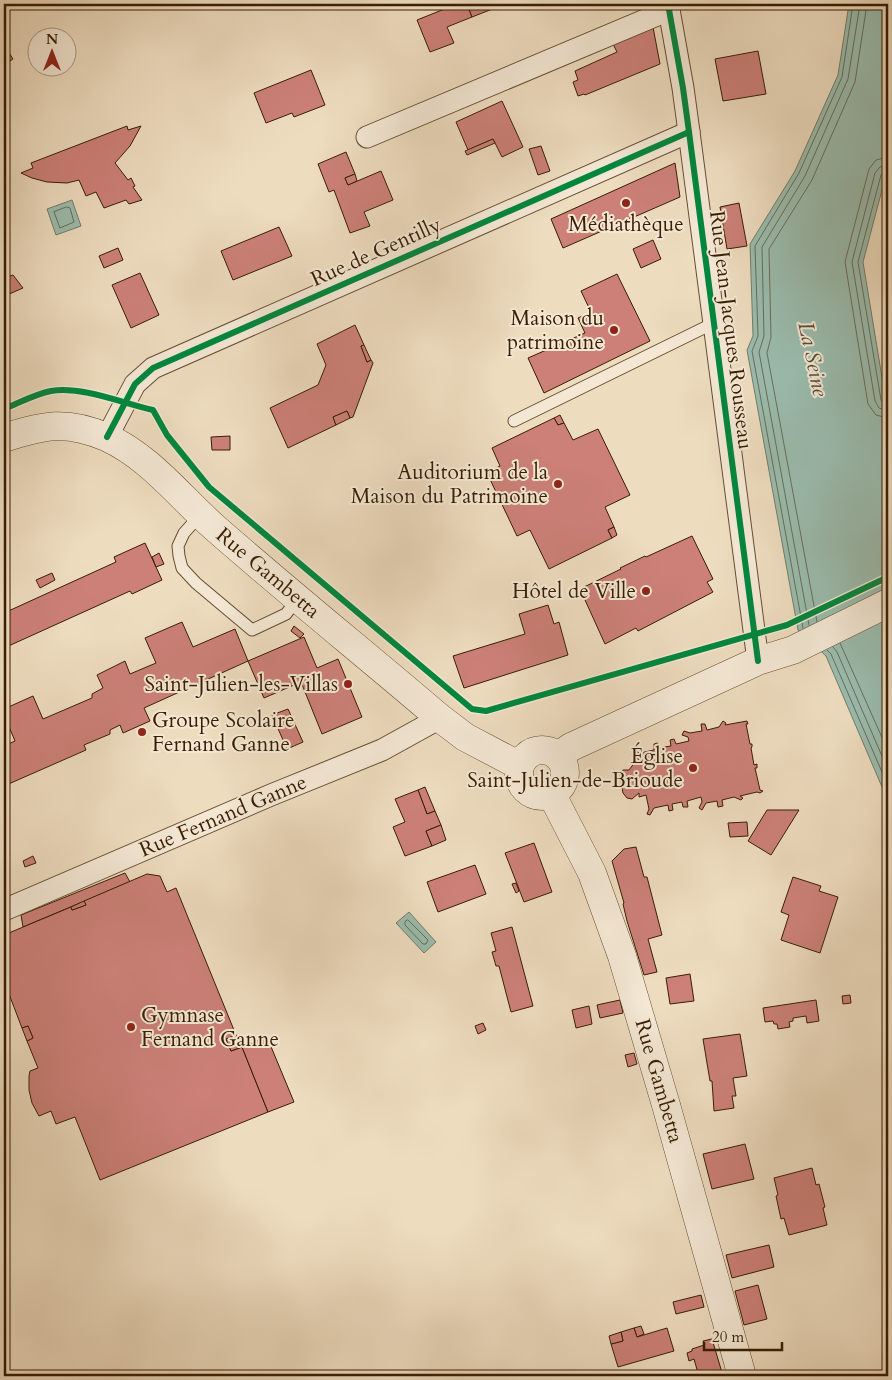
<svg xmlns="http://www.w3.org/2000/svg" width="892" height="1380" viewBox="0 0 892 1380" font-family="Cardo,serif">
<style>
.water{fill:#9abcae;stroke:#737c69}
.lines{fill:none;stroke-linecap:round;stroke-linejoin:round}
.shore{stroke:#696c58;stroke-width:1}
.building{fill:#cc8078;stroke:#381d02}
.service-casing{stroke:#664d31;stroke-width:13}
.minor-casing{stroke:#664d31;stroke-width:23}
.tertiary-casing{stroke:#664d31;stroke-width:29}
.service{stroke:#f4e8d5;stroke-width:11}
.minor{stroke:#f4e8d5;stroke-width:21}
.tertiary{stroke:#f4e8d5;stroke-width:28}
.cycleway-casing{stroke:#f4e8d5;stroke-width:9}
.cycleway{stroke:#00873e;stroke-width:6}
.poi-dot{fill:#8f2418;stroke:#f4e8d5;stroke-width:2}
.labels{text-anchor:middle;dominant-baseline:central;stroke-width:4;stroke-linejoin:round;paint-order:stroke}
.poi-label{font-size:21px;fill:#381d02;stroke:#f4e8d5;text-anchor:end}
.street-label{font-size:21px;fill:#381d02;stroke:#f4e8d5}
.water-label{font-size:22px;font-style:italic;fill:#554d36;stroke:#f4e8d5}
</style>
<rect width="100%" height="100%" fill="#eedcbf"/>
<filter id="stains"><feTurbulence type="fractalNoise" baseFrequency=".004" numOctaves="4"/><feColorMatrix values="0 0 0 0 .2 0 0 0 0 .09 0 0 0 0 .02 0 0 0 .5 -.17"/></filter>
<radialGradient id="worn" r=".72"><stop offset=".6" stop-color="#630" stop-opacity="0"/><stop offset="1" stop-color="#630" stop-opacity=".3"/></radialGradient>
<g class="water">
<polygon points="849,4 888,4 888,167 863,262 888,414 888,801 826,656 798,630 747,350 753,336 750,244 795,171 838,75"/>
<polygon points="72,200 81,226 56,235 47,209"/>
<polygon points="409,912 436,942 424,953 396,923"/>
</g>
<g class="lines">
<g class="shore">
<polyline points="888,157 876,160 869,169 845,262 868,404 876,415 888,418"/>
<polyline points="888,165 880,167 875,173 852,262 875,401 879,408 888,411"/>
<polyline points="888,171 884,172 881,175 858,262 881,400 884,404 888,404"/>
<polygon points="67,207 70,208 74,222 60,228 54,212"/>
<polyline points="817,622 767,353 771,337 769,249 812,180 855,82 867,4"/>
<polyline points="809,625 759,352 764,336 762,247 805,176 848,79 860,4"/>
<polyline points="803,628 752,351 758,336 755,246 799,173 842,77 853,4"/>
<polyline points="840,643 888,751"/>
<polyline points="833,647 837,652 888,770"/>
<polyline points="827,650 831,654 888,786"/>
<polygon points="408,920 428,940 426,944 423,944 405,925 405,922"/>
</g>
</g>
<g class="building">
<polygon points="457,4 467,4 472,17 447,27 454,43 430,52 417,20"/>
<polygon points="467,4 499,4 500,6 472,17"/>
<polygon points="653,27 660,64 585,95 584,94 578,96 573,82 578,80 575,71 617,52 613,44"/>
<polygon points="4,45 13,59 4,65"/>
<polygon points="758,51 766,94 723,101 715,59"/>
<polygon points="311,70 325,105 294,117 292,113 266,123 254,93"/>
<polygon points="502,101 523,147 502,157 493,139 468,150 456,122"/>
<polygon points="127,126 128,130 141,126 130,146 115,163 128,180 131,178 135,186 133,187 142,200 129,204 126,200 104,208 96,192 86,196 79,180 67,183 47,182 32,178 21,173 33,168 31,163"/>
<polygon points="493,139 495,143 467,155 465,151"/>
<polygon points="541,146 550,171 538,175 529,149"/>
<polygon points="346,152 355,174 345,178 348,185 381,171 393,200 364,212 370,226 350,233 334,190 329,192 318,164"/>
<polygon points="675,163 680,197 563,248 551,219"/>
<polygon points="355,174 357,181 348,185 345,178"/>
<polygon points="739,203 747,246 727,249 720,207"/>
<polygon points="279,227 292,256 233,280 221,251"/>
<polygon points="653,240 661,259 641,268 633,249"/>
<polygon points="118,248 123,260 104,268 99,256"/>
<polygon points="140,273 159,315 131,328 112,285"/>
<polygon points="617,274 650,341 544,393 528,358 585,333 578,318 591,312 581,291"/>
<polygon points="13,275 23,288 7,295 4,290 4,278"/>
<polygon points="355,325 364,345 361,346 367,362 371,360 373,363 353,417 350,418 347,411 333,417 336,425 288,448 270,408 318,385 326,365 317,344"/>
<polygon points="364,345 371,360 367,362 361,346"/>
<polygon points="347,411 350,418 336,425 333,417"/>
<polygon points="560,415 564,423 558,425 554,418"/>
<polygon points="554,418 558,425 564,423 573,440 598,429 630,495 605,507 614,527 608,530 612,538 549,569 530,530 517,536 487,473 500,466 492,448"/>
<polygon points="230,436 230,450 212,450 211,437"/>
<polygon points="614,527 617,535 612,538 608,530"/>
<polygon points="692,536 713,579 707,582 713,592 638,631 636,628 605,644 580,589 621,569 620,568 645,556 646,557"/>
<polygon points="145,543 162,580 132,594 130,591 4,648 4,613 116,562 114,557"/>
<polygon points="159,553 164,564 156,567 152,557"/>
<polygon points="52,573 55,580 40,588 36,580"/>
<polygon points="548,605 554,624 559,622 568,655 464,688 453,656 525,634 519,614"/>
<polygon points="182,622 193,647 235,629 248,661 144,708 150,721 123,733 120,725 110,730 110,734 84,745 86,750 4,786 4,746 15,741 4,715 4,709 33,696 43,719 92,698 92,694 103,688 97,675 125,661 130,674 156,663 145,638"/>
<polygon points="294,626 304,634 300,638 291,631"/>
<polygon points="304,637 317,668 338,659 362,717 322,734 301,682 264,698 248,661"/>
<polygon points="288,709 303,742 287,749 272,715"/>
<polygon points="723,721 726,723 725,725 747,721 748,724 746,724 750,744 752,744 752,747 751,748 754,765 757,764 757,768 755,768 760,790 763,791 760,793 757,792 740,796 743,798 741,800 734,797 722,800 723,806 718,807 717,801 706,803 702,810 699,808 702,802 701,797 687,801 688,807 683,807 682,802 672,804 673,810 669,811 668,805 654,808 650,815 647,814 649,809 646,795 639,797 639,793 632,799 627,798 623,793 620,776 623,770 629,770 635,762 639,762 637,757 632,755 634,751 640,753 654,750 654,744 658,743 659,748 671,746 670,740 674,739 676,744 689,741 688,737 682,735 684,731 690,733 702,731 701,724 705,724 707,730 719,727"/>
<polygon points="425,787 435,811 427,814 418,790"/>
<polygon points="418,790 427,814 435,811 441,825 426,831 432,846 405,856 393,827 405,822 395,799"/>
<polygon points="767,810 799,810 771,855 748,841"/>
<polygon points="747,822 748,836 730,837 728,823"/>
<polygon points="441,825 446,840 432,846 426,831"/>
<polygon points="534,843 552,892 524,902 505,853"/>
<polygon points="636,847 644,877 647,877 662,935 648,939 657,972 644,975 627,921 623,904 624,903 612,861 624,849"/>
<polygon points="33,856 36,863 25,867 23,861"/>
<polygon points="475,865 486,894 438,912 427,882"/>
<polygon points="125,873 130,882 23,927 21,915"/>
<polygon points="147,874 160,876 167,892 176,888 236,1035 226,1039 231,1051 242,1047 268,1112 100,1180 75,1117 56,1124 51,1111 39,1116 32,1103 29,1090 29,1076 30,1071 38,1068 27,1041 33,1038 28,1026 22,1028 4,981 4,935 71,907 72,910 86,905 84,901"/>
<polygon points="793,877 821,886 819,891 838,897 820,953 781,940 789,915 781,912"/>
<polygon points="516,883 519,891 516,893 512,884"/>
<polygon points="84,901 86,905 72,910 71,907"/>
<polygon points="512,927 533,1006 511,1012 499,966 496,966 492,952 496,951 491,933"/>
<polygon points="690,974 694,1001 670,1004 666,978"/>
<polygon points="850,995 851,1003 843,1004 842,996"/>
<polygon points="620,1000 623,1013 600,1018 597,1005"/>
<polygon points="816,1000 819,1021 807,1023 806,1016 793,1018 793,1021 789,1022 790,1027 778,1029 777,1024 774,1024 773,1021 765,1022 763,1008"/>
<polygon points="589,1006 592,1024 576,1028 572,1010"/>
<polygon points="483,1023 486,1030 478,1034 475,1026"/>
<polygon points="28,1026 33,1038 27,1041 22,1028"/>
<polygon points="740,1034 747,1076 733,1078 736,1096 732,1096 734,1108 714,1111 712,1081 710,1081 703,1039"/>
<polygon points="236,1035 242,1047 231,1051 226,1039"/>
<polygon points="267,1037 294,1102 268,1112 242,1047"/>
<polygon points="634,1053 637,1064 628,1067 625,1055"/>
<polygon points="745,1144 754,1179 712,1189 703,1154"/>
<polygon points="812,1168 816,1185 819,1184 825,1207 823,1208 827,1225 789,1235 784,1218 781,1219 776,1196 778,1195 774,1178"/>
<polygon points="769,1245 774,1267 732,1278 726,1255"/>
<polygon points="758,1285 767,1319 744,1325 735,1291"/>
<polygon points="701,1295 704,1307 676,1314 673,1302"/>
<polygon points="641,1326 644,1334 637,1337 634,1328"/>
<polygon points="634,1328 637,1337 667,1328 674,1351 618,1367 611,1344 623,1341 621,1332"/>
<polygon points="621,1332 623,1341 611,1344 609,1336"/>
<polygon points="712,1339 723,1376 688,1376 698,1373 694,1359 689,1361 687,1353 692,1351 692,1349 704,1345 703,1341"/>
</g>
<g class="lines">
<defs>
<g id="service">
<polyline points="514,421 714,323"/>
<polyline points="201,514 184,533 178,546 179,556 182,568 196,583 252,630 286,614 298,598"/>
</g>
<g id="minor">
<polyline points="668,4 683,88 689,132 758,661"/>
<polyline points="367,137 669,10"/>
<polyline points="107,437 135,384 153,368 689,132"/>
<polyline points="4,910 271,795 382,750 440,718"/>
</g>
<g id="tertiary">
<path d="M4,438C43,425 67,420 106,437C150,457 179,496 214,527C288,592 365,654 440,718L465,737L520,766"/>
<circle cx="542" cy="773" r="23"/>
<polyline points="558,756 571,747 758,661 793,650 888,603"/>
<polyline points="552,795 592,873 622,956 666,1105 742,1376"/>
</g>
</defs>
<use href="#service" class="service-casing"/>
<use href="#minor" class="minor-casing"/>
<use href="#tertiary" class="tertiary-casing"/>
<use href="#service" class="service"/>
<use href="#minor" class="minor"/>
<use href="#tertiary" class="tertiary"/>
<defs>
<g id="cycleway">
<polyline points="668,4 683,88 689,132 758,661"/>
<path d="M4,409C19,403 35,394 51,391C83,386 122,403 153,410L167,435L209,487L472,709L486,711L787,625L888,577"/>
<polyline points="107,437 135,384 153,368 689,132"/>
</g>
</defs>
<use href="#cycleway" class="cycleway-casing"/>
<use href="#cycleway" class="cycleway"/>
</g>
<g class="poi-dot">
<circle cx="626" cy="203" r="5"/>
<circle cx="614" cy="330" r="5"/>
<circle cx="558" cy="484" r="5"/>
<circle cx="646" cy="591" r="5"/>
<circle cx="348" cy="684" r="5"/>
<circle cx="142" cy="732" r="5"/>
<circle cx="693" cy="768" r="5"/>
<circle cx="131" cy="1027" r="5"/>
</g>
<g class="labels">
<g class="poi-label">
<text x="626" y="224" text-anchor="middle">Médiathèque</text>
<text x="604" y="318">Maison du<tspan x="604" dy="24">patrimoine</tspan></text>
<text x="548" y="472">Auditorium de la<tspan x="548" dy="24">Maison du Patrimoine</tspan></text>
<text x="636" y="591">Hôtel de Ville</text>
<text x="338" y="684">Saint-Julien-les-Villas</text>
<text x="152" y="720" text-anchor="start">Groupe Scolaire<tspan x="152" dy="24">Fernand Ganne</tspan></text>
<text x="683" y="756">Église<tspan x="683" dy="24">Saint-Julien-de-Brioude</tspan></text>
<text x="141" y="1015" text-anchor="start">Gymnase<tspan x="141" dy="24">Fernand Ganne</tspan></text>
</g>
<g class="street-label">
<text transform="translate(376 252) rotate(-24)">Rue de Gentilly</text>
<text transform="translate(731 330) rotate(83)">Rue Jean-Jacques Rousseau</text>
<text transform="translate(268 573) rotate(40)">Rue Gambetta</text>
<text transform="translate(223 816) rotate(-23)">Rue Fernand Ganne</text>
<text transform="translate(659 1081) rotate(74)">Rue Gambetta</text>
</g>
<g class="water-label">
<text transform="translate(813 359) rotate(78)">La Seine</text>
</g>
</g>
<rect width="892" height="1380" fill="none" stroke="#eedcbf" stroke-width="20"/>
<rect x="5" y="5" width="882" height="1370" fill="none" stroke="#381d02" stroke-width="2.5"/>
<rect x="10" y="10" width="872" height="1360" fill="none" stroke="#381d02"/>
<g transform="translate(52 52)"><circle r="24" fill="#f4e8d5" stroke="#a99781"/>
<path d="M0-4L9 19L0 12L-9 19Z" fill="#8f2418"/>
<text y="-8" font-size="14" font-weight="bold" text-anchor="middle" fill="#381d02">N</text>
</g>
<path d="M704 1342v8h78v-8" fill="none" stroke="#381d02" stroke-width="2.5"/>
<text x="712" y="1342" font-size="15" fill="#381d02" stroke="#f4e8d5" stroke-width="4" paint-order="stroke">20 m</text>
<rect width="100%" height="100%" filter="url(#stains)"/>
<rect width="100%" height="100%" fill="url(#worn)"/>
</svg>
